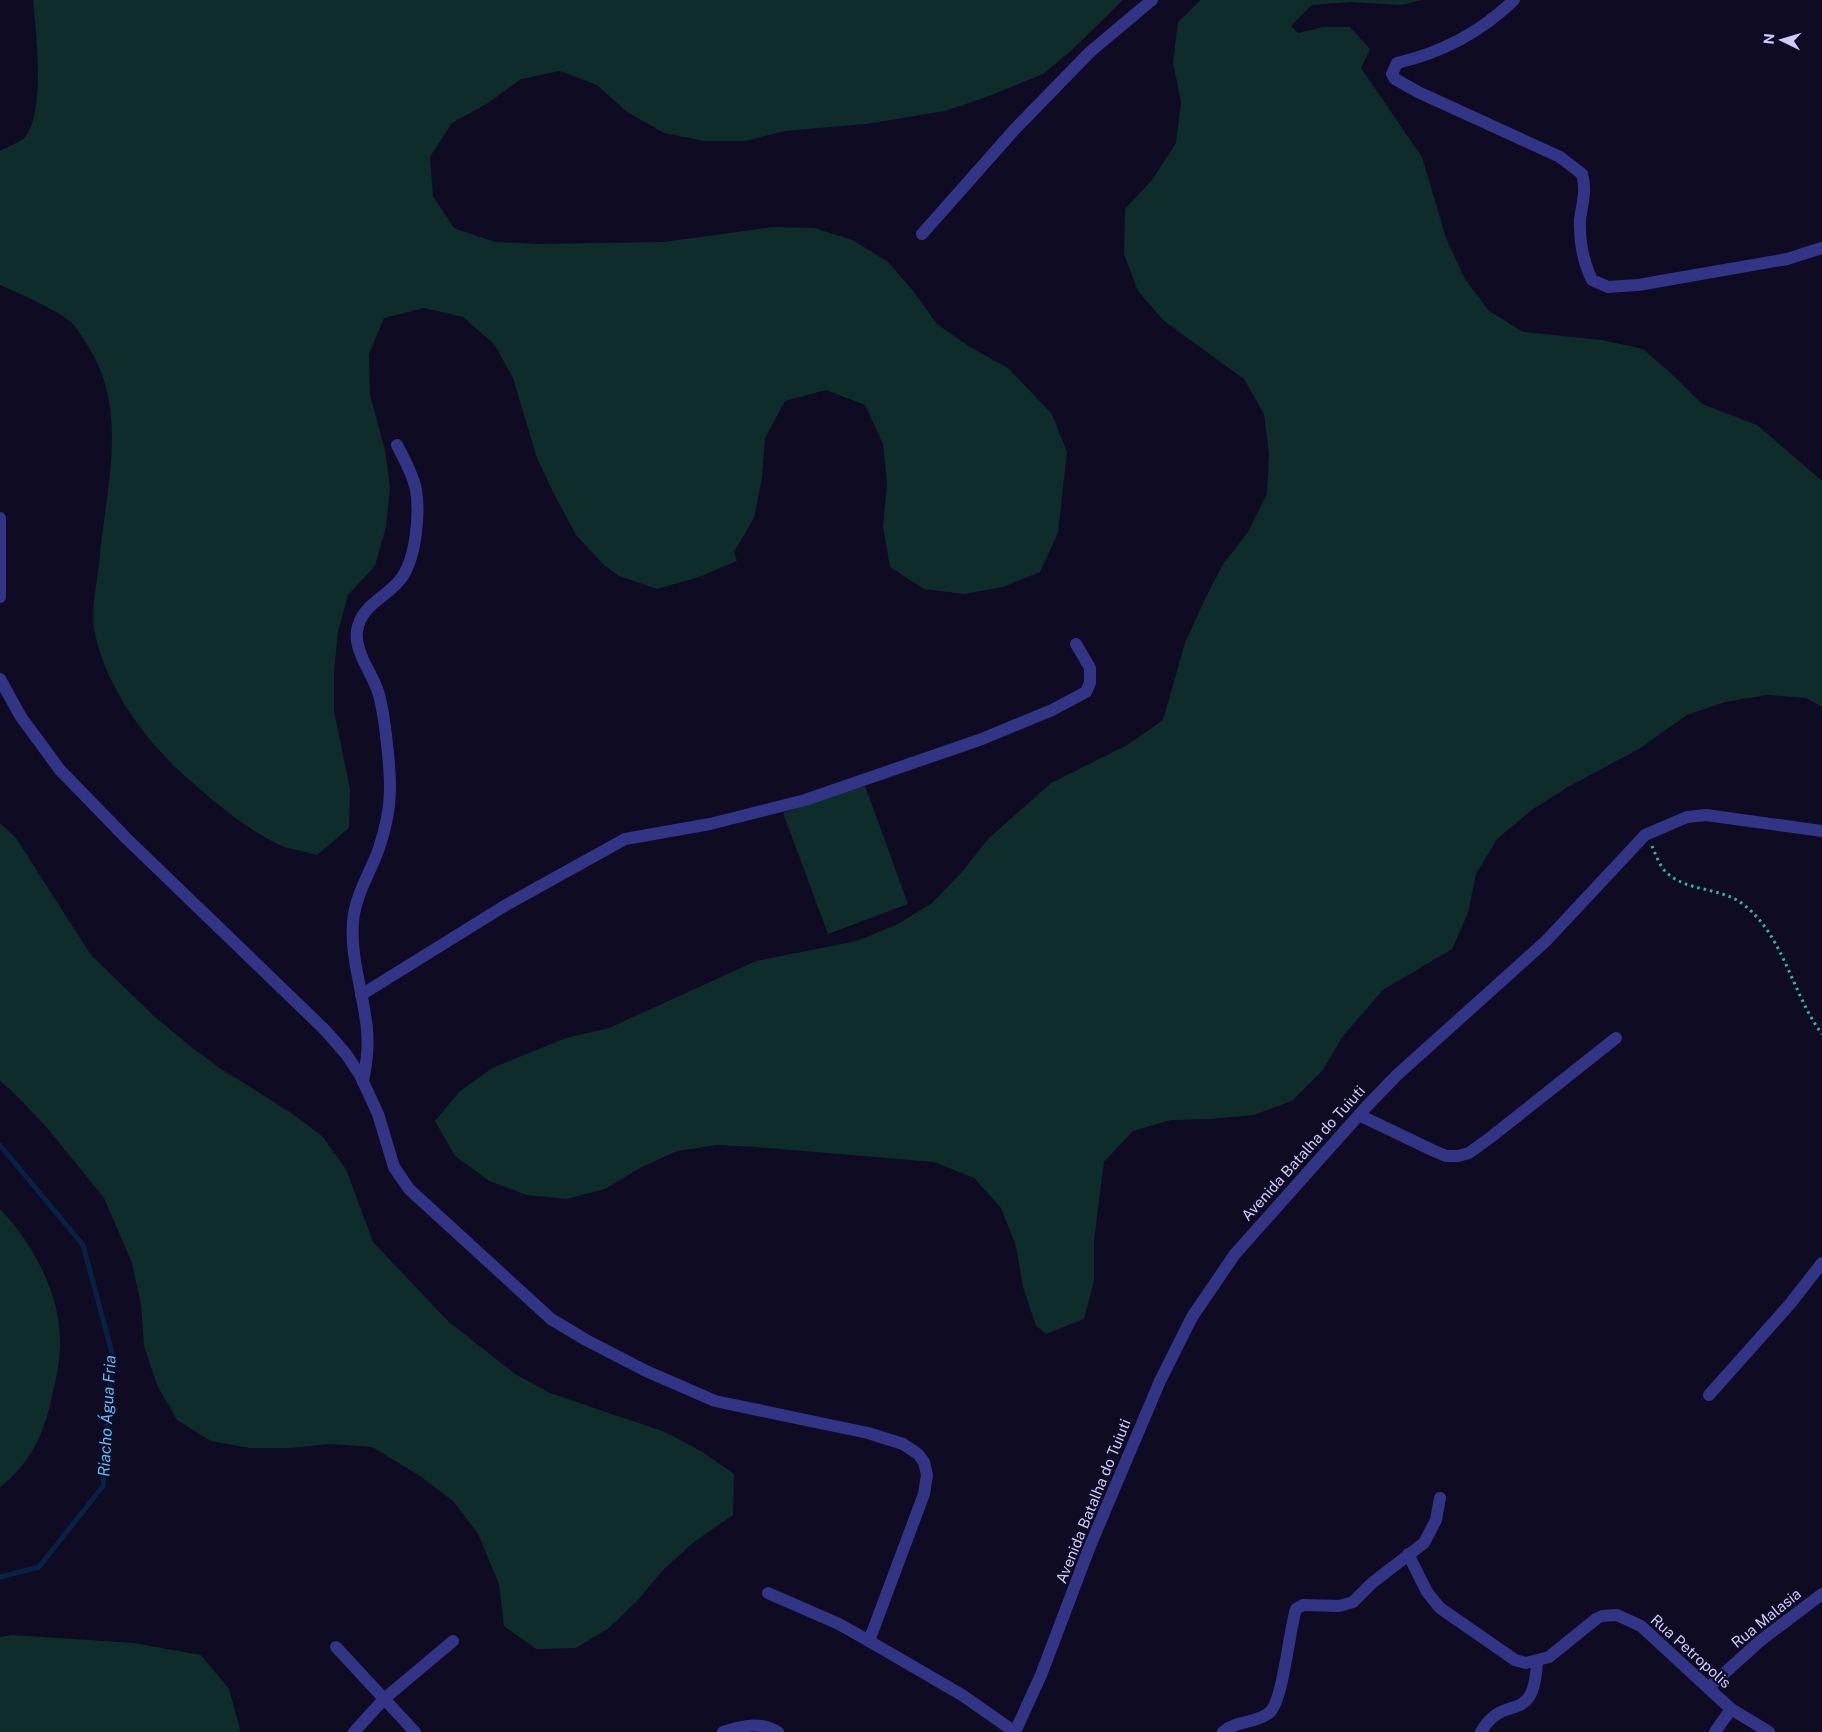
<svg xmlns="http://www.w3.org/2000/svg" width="1822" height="1732" viewBox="0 0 1822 1732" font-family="'Public Sans',sans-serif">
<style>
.green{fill:#0e2c29}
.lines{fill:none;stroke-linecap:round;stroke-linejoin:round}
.stream{stroke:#072245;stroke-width:5}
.path{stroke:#23bca7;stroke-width:3;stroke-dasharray:2.5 4;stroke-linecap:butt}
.street{stroke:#323585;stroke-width:12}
.labels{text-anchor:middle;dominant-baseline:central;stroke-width:4.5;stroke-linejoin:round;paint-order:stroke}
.street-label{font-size:15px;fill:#ceccff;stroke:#0e0b22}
.water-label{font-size:16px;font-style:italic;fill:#5abfff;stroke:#0e0b22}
</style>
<rect width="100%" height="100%" fill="#0e0b22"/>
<g class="green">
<path d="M33,0H1123L1073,49L1043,74L984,98L945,111L866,124L785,131L745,141H704L664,133L627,112L597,85L560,71L521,79L488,103L452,123L430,157L433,196L454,228L495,242L537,244L664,242L773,227L814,228L853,240L888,262L914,292L937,324L970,347L1008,368L1052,414L1067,452L1058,533L1040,572L1003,587L964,594L924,589L890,567L883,527L887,483L883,444L865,405L826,390L785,401L765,438L762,478L754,518L734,552L737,561L699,577L657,589L619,576L604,565L576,535L555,496L537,458L513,378L494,344L463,317L424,308L384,318L369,354L370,395L385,450L390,488L386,527L375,566L348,595L338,632L334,671V711L350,789L349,828L317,855C305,851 289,850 277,844C244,827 213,801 186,777C145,741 103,683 94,628C91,608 97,584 99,564C105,490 131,410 86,343C82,337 78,330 73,324C60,311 18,293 0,285V151C7,147 18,143 24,138C46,116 36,29 33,0Z"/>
<polygon points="1201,0 1422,0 1401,5 1351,2 1312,5 1291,26 1298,33 1323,27 1350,27 1370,49 1361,68 1422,157 1446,238 1465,279 1489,311 1523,332 1602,340 1643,349 1673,375 1702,404 1757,425 1822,481 1822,707 1806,698 1767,695 1725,702 1687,715 1639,749 1568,787 1533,809 1497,839 1476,874 1468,913 1452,949 1383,990 1343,1036 1323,1070 1292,1101 1254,1115 1211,1119 1171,1120 1133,1131 1104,1162 1094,1241 1094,1281 1084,1319 1046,1334 1036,1326 1023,1287 1016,1246 1001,1208 974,1178 934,1162 756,1147 717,1145 677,1151 640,1168 605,1189 567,1199 527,1195 489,1181 455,1156 435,1121 459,1092 492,1068 566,1038 609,1028 756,961 857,941 898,924 932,903 961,873 988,839 1051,783 1129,744 1163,720 1185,643 1203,603 1223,564 1248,532 1267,494 1269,454 1264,414 1244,379 1164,321 1138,291 1124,254 1125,209 1152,180 1176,143 1181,102 1173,62 1178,22"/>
<polygon points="864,783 908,904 828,934 783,813"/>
<polygon points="0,823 16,838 91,955 155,1017 190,1046 221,1069 290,1112 322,1136 346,1169 373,1242 449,1322 515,1374 550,1393 665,1432 701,1451 734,1474 733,1515 694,1542 663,1570 638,1600 609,1628 576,1648 536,1649 504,1626 499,1584 478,1534 454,1502 420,1476 372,1447 330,1444 291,1448 250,1448 211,1441 177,1420 157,1385 144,1346 141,1305 132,1263 104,1198 48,1129 17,1096 0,1081"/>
<path d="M0,1209C34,1244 63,1299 60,1349C59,1366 55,1384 51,1401C43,1436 29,1465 0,1487Z"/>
<polygon points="13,1635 134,1643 201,1655 229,1689 240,1729 239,1732 0,1732 0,1637"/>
</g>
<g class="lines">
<polyline class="stream" points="0,1145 83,1245 112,1353 103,1486 39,1567 0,1577"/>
<path class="path" d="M1652,846C1655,853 1659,864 1664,870C1685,893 1721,886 1744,905C1784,936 1792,994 1822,1034"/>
<g class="street">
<path d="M1514,0C1482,31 1441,53 1397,63L1392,74L1395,79L1418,92L1560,157L1582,174C1587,191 1582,203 1580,220C1579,241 1583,261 1592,280L1608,287L1638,285L1787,259L1822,248"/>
<polyline points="922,234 1015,129 1090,52 1152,0"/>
<polyline points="0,518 0,597"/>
<polyline points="0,679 21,717 60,770 127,839 325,1030 346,1054 360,1075 378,1114 394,1167 409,1189 551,1319 586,1340 646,1371 715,1401 868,1433 903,1444 918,1454 924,1462 927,1475 924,1494 869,1641"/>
<polyline points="361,995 506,905 625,839 710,824 805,800 982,739 1052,710 1086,692 1090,683 1090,668 1076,644"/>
<path d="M363,1082C366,1065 369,1048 367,1030C364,994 350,959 353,922C355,896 369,875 378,851C385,831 390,810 390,789C390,766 385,717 379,695C374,675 354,653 357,631C361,605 384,599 399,581C416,562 420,514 416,490C413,474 404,459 397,445"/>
<polyline points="1359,1115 1432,1150 1446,1156 1458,1156 1469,1153 1491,1137 1616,1038"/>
<polyline points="1709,1395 1790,1304 1822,1263"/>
<polyline points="1408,1554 1427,1592 1440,1608 1515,1660 1526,1663 1549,1657 1596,1619 1602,1616 1617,1615 1641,1626 1731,1709 1769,1732"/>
<polyline points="768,1593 839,1624 869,1641 962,1695 1015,1732"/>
<polyline points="336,1647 415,1732"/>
<polyline points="1709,1687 1760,1641 1822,1594"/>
<polyline points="354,1732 384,1699 453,1641"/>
<path d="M723,1732C741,1726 760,1721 778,1732"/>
<polyline points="1015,1732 1041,1675 1090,1546 1160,1381 1192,1317 1235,1254 1366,1107 1397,1075 1546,941 1645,835 1687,817 1706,815 1822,831"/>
<path d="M1223,1732C1236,1720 1255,1724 1269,1713C1283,1702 1289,1631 1296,1609L1303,1605L1339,1606L1353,1602L1372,1583L1424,1543L1436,1520L1440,1498"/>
<path d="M1481,1732C1505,1690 1534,1729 1537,1661"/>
<polyline points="1715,1732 1731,1709"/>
</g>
</g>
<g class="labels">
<g class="street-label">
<text transform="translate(1303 1153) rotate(-48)">Avenida Batalha do Tuiuti</text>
<text transform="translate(1093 1501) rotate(-68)">Avenida Batalha do Tuiuti</text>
<text transform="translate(1766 1618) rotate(-39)">Rua Malasia</text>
<text transform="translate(1691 1651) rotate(42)">Rua Petropolis</text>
</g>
<g class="water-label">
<text transform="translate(107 1416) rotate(-87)">Riacho Água Fria</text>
</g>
</g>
<g transform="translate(1782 40) rotate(275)" stroke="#0e0b22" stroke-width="4" paint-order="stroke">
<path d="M0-4L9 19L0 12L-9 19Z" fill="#ceccff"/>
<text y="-8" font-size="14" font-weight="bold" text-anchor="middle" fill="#ceccff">N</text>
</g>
</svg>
